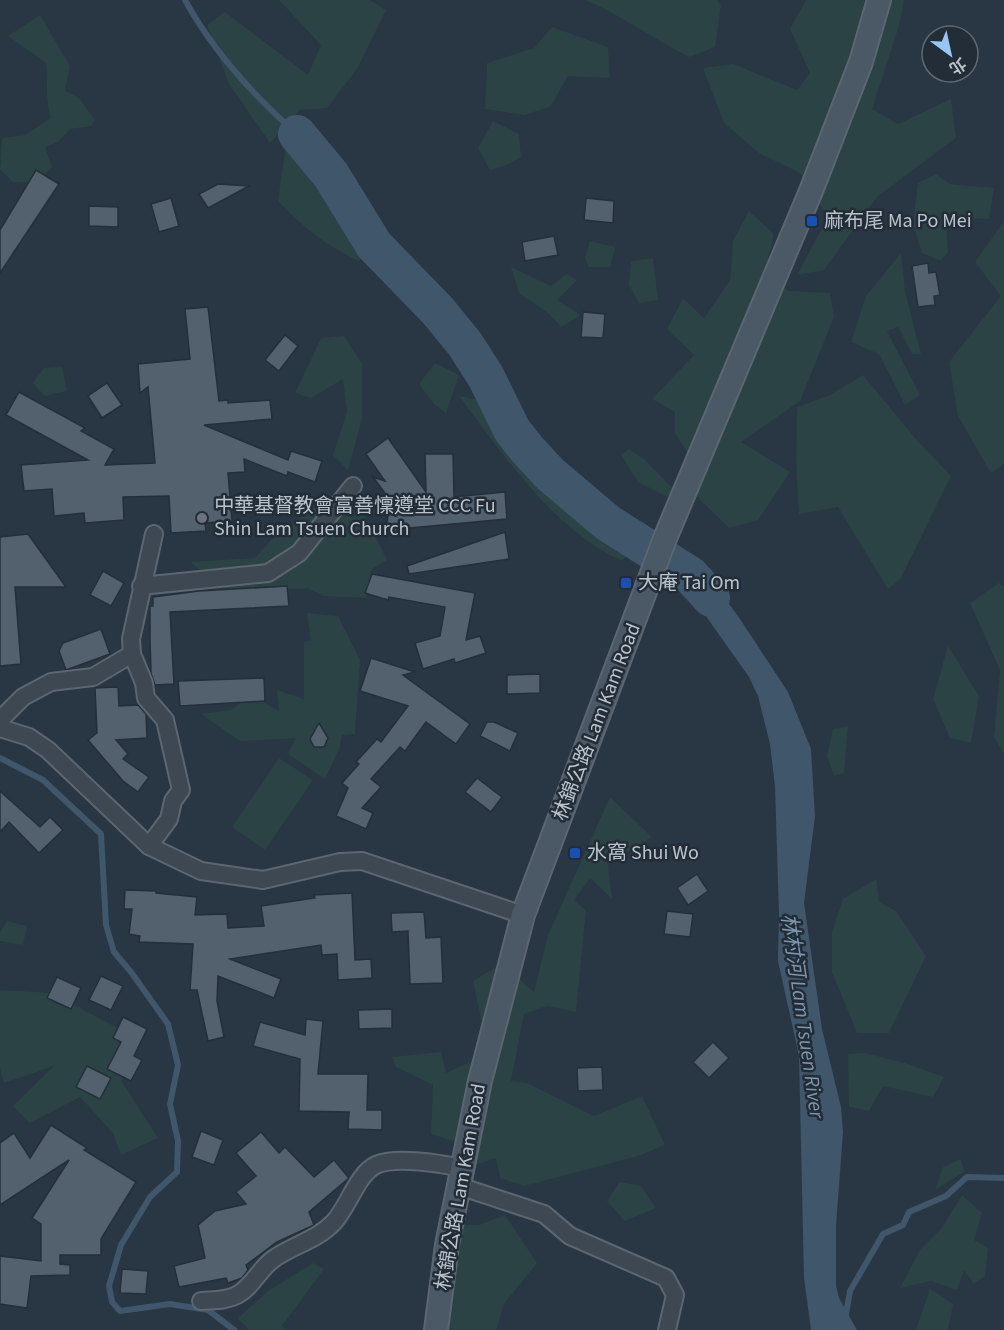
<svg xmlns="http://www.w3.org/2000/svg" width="1004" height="1330" viewBox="0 0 1004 1330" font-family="'Source Sans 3','Noto Sans TC',sans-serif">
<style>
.green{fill:#2b4344}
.water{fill:#40566b}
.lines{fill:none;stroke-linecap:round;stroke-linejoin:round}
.stream{stroke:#40566b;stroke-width:6}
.river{stroke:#40566b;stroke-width:38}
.building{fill:#52616d;stroke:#242f3a;stroke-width:1.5}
.minor-casing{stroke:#5b6670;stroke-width:20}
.secondary-casing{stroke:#5b6670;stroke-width:26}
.minor{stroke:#3d4852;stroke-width:16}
.secondary{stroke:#4b5865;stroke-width:22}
.transit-dot{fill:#1a4fb4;stroke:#222d38;stroke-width:2}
.worship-dot{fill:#6b7280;stroke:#222d38;stroke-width:2}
.labels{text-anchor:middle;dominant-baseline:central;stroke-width:5;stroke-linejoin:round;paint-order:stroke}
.poi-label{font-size:20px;fill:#bac3cc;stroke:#222d38;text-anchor:start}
.street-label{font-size:20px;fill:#bac3cc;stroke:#222d38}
.water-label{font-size:21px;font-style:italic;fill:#7d96ad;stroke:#222d38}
</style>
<rect width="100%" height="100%" fill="#293643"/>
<g class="green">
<polygon points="279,0 370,0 386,10 357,69 327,108 300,110 270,143 229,84 207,25 225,12 308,75 321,45"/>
<path d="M585,0H717L721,5L715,47L689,57C653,39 622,15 585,0Z"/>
<polygon points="806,0 904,0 899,26 872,109 898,124 951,99 956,138 877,197 824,270 797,275 828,217 800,173 759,153 724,123 703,68 733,64 797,90 810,73 790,29"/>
<path d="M40,15L70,66L65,91L78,97L95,120L91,126L70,129L58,142L45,147L52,167L38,182H13L0,169L2,138L25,135L51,118C45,99 48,82 46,63L8,36Z"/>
<polygon points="552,27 608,47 610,78 568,76 551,106 525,115 485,109 487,63 534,48"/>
<polygon points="493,121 519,134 521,157 507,165 490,170 478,148"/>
<path d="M286,145L310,176L350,216L368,250L359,261C326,246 303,227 278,201Z"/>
<polygon points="936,174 950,184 994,188 989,219 946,217 948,252 941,261 922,253 913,223 918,183"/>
<polygon points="749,211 774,234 764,275 789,291 830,293 834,317 800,401 741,442 790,472 758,520 729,528 691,491 688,454 675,433 675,412 652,399 694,355 667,329 683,298 704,318 730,280 733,241"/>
<polygon points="1004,221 1004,464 991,473 958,416 949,362 1001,296 975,262"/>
<polygon points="590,241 615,247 610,267 589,267 585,258"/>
<polygon points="901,253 905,291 921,354 912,354 898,327 887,331 920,395 905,405 879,354 851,342 866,296"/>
<polygon points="653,258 658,300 639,303 629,285 631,261"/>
<polygon points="511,267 551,286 566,274 577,280 557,300 581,315 561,327 547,312 519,293"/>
<polygon points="344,336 362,364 362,419 348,470 333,455 347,412 343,379 311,398 295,393 321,338"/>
<polygon points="435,363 459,375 446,413 434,404 419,384"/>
<polygon points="62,367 67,391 45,396 33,383 44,368"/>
<polygon points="863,375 915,438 951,476 901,578 888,589 838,507 799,514 796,462 797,407 830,395"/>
<path d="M459,396L480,400L501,439L629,551L622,561C553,530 503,454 459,396Z"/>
<polygon points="629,449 645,460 675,491 672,499 638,482 621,455"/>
<polygon points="322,502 365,516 387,560 372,569 366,598 323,596 308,588 232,594 190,562 255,558 271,540"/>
<polygon points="999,583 1004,586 1004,754 994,737 1000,670 970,603"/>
<polygon points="307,613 338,616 360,660 355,734 342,735 340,747 325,779 288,754 296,738 240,741 201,714 231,710 251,695 279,711 277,690 304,699 304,642 311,641"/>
<polygon points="948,646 979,696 971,743 950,738 933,699"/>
<polygon points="848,726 844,773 834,776 827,756 833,729"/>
<polygon points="279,758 313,780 265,850 232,827"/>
<polygon points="610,797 652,837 608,865 612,899 590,878 574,900 586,911 576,1012 547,1006 524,1014 511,1081 527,1083 594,1116 642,1096 665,1145 638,1156 524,1186 500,1178 496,1158 472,1166 456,1142 431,1134 433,1085 396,1067 392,1057 441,1052 446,1073 472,1061 484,1032 473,981 496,967 515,976 534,992 548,935"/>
<polygon points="876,879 879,902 896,911 926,956 889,1033 857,1033 832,972 832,932 843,899"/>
<polygon points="7,921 27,926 23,945 0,941 0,932"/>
<polygon points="0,990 52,993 125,1032 122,1082 158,1138 121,1155 113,1133 80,1097 30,1123 13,1106 54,1066 4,1083 0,1069"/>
<polygon points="865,1053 905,1063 944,1077 933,1097 883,1086 869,1111 849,1107 848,1054"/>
<polygon points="960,1159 965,1171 935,1190 943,1167"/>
<polygon points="620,1182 641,1186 656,1208 625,1221 607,1201"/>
<polygon points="962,1195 982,1213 974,1240 988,1248 985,1276 974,1284 964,1270 957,1290 931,1281 900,1288 920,1250 942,1228"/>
<polygon points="505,1215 537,1263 504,1304 496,1330 439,1330 442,1327 429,1296 458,1225 479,1225"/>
<polygon points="313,1263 324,1269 282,1326 285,1330 249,1330 238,1318 268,1291"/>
<polygon points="930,1289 953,1304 948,1330 916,1330"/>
</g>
<polygon class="water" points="683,556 697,562 738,616 788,692 811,749 815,816 804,903 822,1029 841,1107 843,1132 836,1226 836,1286 839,1298 857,1330 811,1330 804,1278 799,1056 778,961 779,913 775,787 770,744 758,696 749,677 679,578 674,565"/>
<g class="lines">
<g class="stream">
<path d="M185,0C213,51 254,96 297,134"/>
<polyline points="0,758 43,780 101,834 106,925 114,952 131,972 168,1024 178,1065 170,1104 178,1141 177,1172 150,1197 121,1245 109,1286 112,1302 120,1311 170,1304 208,1310 234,1330"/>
<polyline points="835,1330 846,1314 850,1291 883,1234 903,1225 909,1212 946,1196 967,1177 1004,1178"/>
</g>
<polyline class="river" points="297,134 331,175 374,245 438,311 465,344 486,377 512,430 527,449 550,474 608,523 690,575 711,598"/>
</g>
<g class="building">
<polygon points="36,170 59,184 0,273 0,230"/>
<polygon points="218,184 249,186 208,208 199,194"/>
<polygon points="171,198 179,226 159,232 151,204"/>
<polygon points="586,198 614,201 613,223 584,220"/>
<polygon points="89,206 118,207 118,227 89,226"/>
<polygon points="554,236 558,255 525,261 522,242"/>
<polygon points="928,263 929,273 936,272 940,295 934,296 935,305 918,307 912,266"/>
<polygon points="208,307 219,401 228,400 228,403 270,400 272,419 204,425 288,460 291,451 322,461 315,482 288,472 287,476 244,459 245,472 228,473 232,521 205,523 206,531 171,533 169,496 123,497 124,520 85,523 84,513 54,516 52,489 24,491 21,465 88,460 6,415 19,392 85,428 81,431 114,449 105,465 155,463 148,387 140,393 138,364 190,359 185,309"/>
<polygon points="583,312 605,314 603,338 581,337"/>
<polygon points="285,335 298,346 279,371 265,360"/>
<polygon points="107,383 122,405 102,418 88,396"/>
<polygon points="388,438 426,492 425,454 453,454 454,497 505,492 507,519 410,528 410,533 386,530 390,500 373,477 385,481 366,454"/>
<polygon points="505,532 509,559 409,574 407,566"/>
<polygon points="28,534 66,587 15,587 21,664 0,666 0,537"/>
<polygon points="103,571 124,583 111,606 90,595"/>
<polygon points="372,574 475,593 466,640 480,636 486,653 455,663 454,659 423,669 415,643 440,636 445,607 389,597 388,600 365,593"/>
<polygon points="287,586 289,606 170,612 174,684 155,685 151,673 150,639 150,606 153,606 153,597 199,591"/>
<polygon points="101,629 110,654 66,670 59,651 63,643"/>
<polygon points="371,658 415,672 403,675 470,724 456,744 426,722 405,751 400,747 371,779 381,787 362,808 373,813 366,829 336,816 348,788 342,783 359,764 356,762 377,739 381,742 408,706 360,691"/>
<polygon points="540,674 540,693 507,694 507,675"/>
<polygon points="264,678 265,701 180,706 178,681"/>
<polygon points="118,687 119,706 138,705 146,714 147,738 116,740 128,754 123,759 149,777 138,792 123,781 88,740 97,733 95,688"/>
<polygon points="487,722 494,722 518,733 510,751 480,736"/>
<polygon points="319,723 328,738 324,747 314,747 310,739"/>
<polygon points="477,778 502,797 491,812 465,792"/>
<polygon points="0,791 40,827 50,817 63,830 39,853 9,822 0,832"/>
<polygon points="697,874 708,891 688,905 677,888"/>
<polygon points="125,890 156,891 156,893 197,897 195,915 227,914 228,928 264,926 261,906 315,898 314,895 352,893 355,960 371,959 372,978 338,980 337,954 322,955 321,945 230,959 281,979 274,998 218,976 217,1001 224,1037 208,1041 197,990 190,990 193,944 139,942 140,936 129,934 132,909 124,909"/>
<polygon points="667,911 693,914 690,937 664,934"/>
<polygon points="424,912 426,938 441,937 443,983 410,984 408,931 392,932 391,913"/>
<polygon points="101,976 123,986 111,1010 89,1000"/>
<polygon points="57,977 81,988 71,1009 47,998"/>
<polygon points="392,1009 392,1028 359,1029 358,1010"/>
<polygon points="123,1017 147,1029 134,1056 142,1060 131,1081 107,1069 121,1042 113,1038"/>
<polygon points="306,1019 323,1021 318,1074 368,1074 367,1110 382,1110 382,1130 348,1129 349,1112 299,1111 300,1059 253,1046 260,1022 305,1035"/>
<polygon points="713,1042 729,1058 709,1078 693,1062"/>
<polygon points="87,1066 111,1078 100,1099 76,1087"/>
<polygon points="602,1067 603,1090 578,1091 577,1068"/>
<polygon points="51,1125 87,1148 84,1150 136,1182 101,1239 101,1255 60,1255 60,1264 70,1265 70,1275 31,1276 27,1308 0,1304 0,1256 41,1261 41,1224 32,1218 69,1160 0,1205 0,1143 14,1133 30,1158"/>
<polygon points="201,1131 223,1140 214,1165 192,1157"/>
<polygon points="261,1132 279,1153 285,1147 314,1177 334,1160 349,1178 309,1212 314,1225 277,1242 246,1265 248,1270 242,1278 228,1283 226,1278 179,1287 174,1266 205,1258 198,1225 215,1211 246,1204 236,1192 256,1176 236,1153"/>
<polygon points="122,1269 148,1271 146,1294 120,1293"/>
</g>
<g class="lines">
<defs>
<g id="minor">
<polyline points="141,586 268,573 299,553 353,486"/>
<polyline points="0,720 23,697 51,682 93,677 132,654"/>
<polyline points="0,728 29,737 48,750 149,846 201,871 263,880 340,862 362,861 523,915"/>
<polyline points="149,846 169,819 173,801 181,790 165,720 146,698 144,683 132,654 131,639 154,534"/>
<polyline points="459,1186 544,1214 570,1236 666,1278 675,1295 667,1330"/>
<path d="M201,1301C213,1300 226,1301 237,1295C252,1287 259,1270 272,1260C292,1245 316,1241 334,1222C348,1207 358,1173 376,1165C396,1156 442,1164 462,1168"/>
</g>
<polyline id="secondary" points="436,1330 447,1245 480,1081 523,915 666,536 811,191 861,62 879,0"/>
</defs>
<use href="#minor" class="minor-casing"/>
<use href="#secondary" class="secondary-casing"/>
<use href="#minor" class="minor"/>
<use href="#secondary" class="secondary"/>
</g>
<g class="transit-dot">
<rect x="806" y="215" width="12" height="12" rx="3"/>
<rect x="620" y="577" width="12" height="12" rx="3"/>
<rect x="569" y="847" width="12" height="12" rx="3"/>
</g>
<circle class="worship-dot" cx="202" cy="518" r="6"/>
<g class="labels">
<g class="poi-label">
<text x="824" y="221">麻布尾 Ma Po Mei</text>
<text x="214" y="506">中華基督教會富善懍遵堂 CCC Fu<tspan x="214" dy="23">Shin Lam Tsuen Church</tspan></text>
<text x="638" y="583">大庵 Tai Om</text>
<text x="587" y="853">水窩 Shui Wo</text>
</g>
<g class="street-label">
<text transform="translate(597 722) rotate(-69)">林錦公路 Lam Kam Road</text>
<text transform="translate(461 1187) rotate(-80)">林錦公路 Lam Kam Road</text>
</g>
<g class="water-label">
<text transform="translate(803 1016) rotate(82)">林村河 Lam Tsuen River</text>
</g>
</g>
<g transform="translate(950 54) rotate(147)"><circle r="28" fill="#222d38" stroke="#5f6973" stroke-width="1.5"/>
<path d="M0-4.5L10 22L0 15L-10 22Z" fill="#98c5f4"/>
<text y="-9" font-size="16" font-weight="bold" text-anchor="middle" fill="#bac3cc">北</text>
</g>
</svg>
